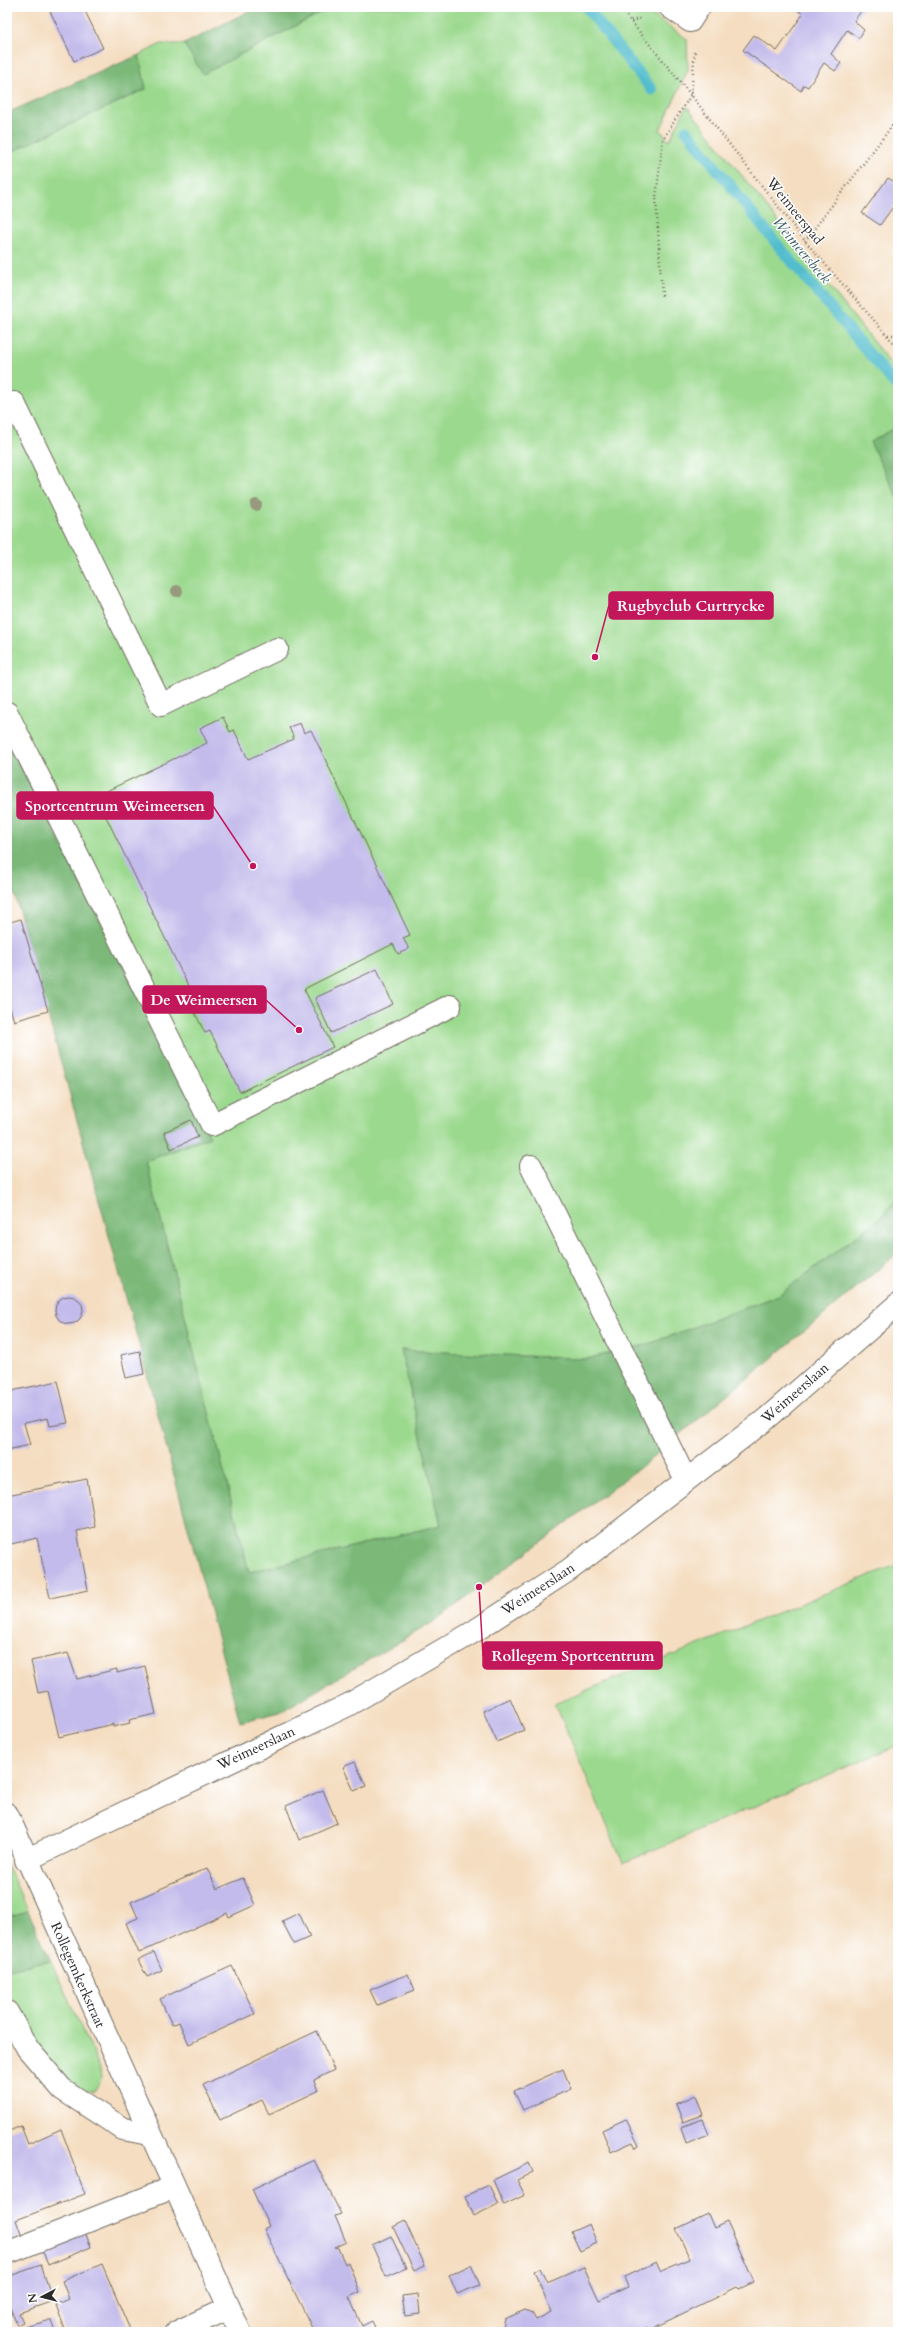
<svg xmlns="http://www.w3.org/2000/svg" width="905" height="2339" viewBox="0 0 905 2339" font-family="Cardo,serif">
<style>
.green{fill:#9bd98e;stroke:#63825c}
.forest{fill:#7cb979;stroke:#547252}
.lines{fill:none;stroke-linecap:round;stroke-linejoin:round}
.stream{stroke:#52bdcd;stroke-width:11}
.building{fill:#c3bbeb}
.minor-casing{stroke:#71695f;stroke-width:24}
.path{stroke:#71695f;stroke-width:2.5;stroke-dasharray:1 3;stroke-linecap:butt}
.minor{stroke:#fff;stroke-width:22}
.tree{fill:#98987f}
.labels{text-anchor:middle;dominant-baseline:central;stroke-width:3;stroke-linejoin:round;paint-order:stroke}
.street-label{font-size:14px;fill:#2b2b2b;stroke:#fff}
.water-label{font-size:15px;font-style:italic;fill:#395e64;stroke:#fff}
.leader{fill:none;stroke:#c2185b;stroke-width:1.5}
.callout-dot{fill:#c2185b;stroke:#fff;stroke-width:1.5}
.callout{fill:#c2185b;stroke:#c2185b;stroke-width:1.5}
.callout-label{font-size:15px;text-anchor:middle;font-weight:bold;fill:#fff}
</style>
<rect width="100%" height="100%" fill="#fff"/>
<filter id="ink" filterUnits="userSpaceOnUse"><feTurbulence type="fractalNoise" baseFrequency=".025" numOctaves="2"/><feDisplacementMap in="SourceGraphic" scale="8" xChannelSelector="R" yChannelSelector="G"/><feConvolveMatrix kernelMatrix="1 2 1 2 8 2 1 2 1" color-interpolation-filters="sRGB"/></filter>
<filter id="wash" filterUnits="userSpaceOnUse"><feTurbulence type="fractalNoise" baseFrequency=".012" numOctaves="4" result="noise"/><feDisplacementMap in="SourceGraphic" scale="16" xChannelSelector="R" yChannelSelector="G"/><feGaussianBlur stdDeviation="0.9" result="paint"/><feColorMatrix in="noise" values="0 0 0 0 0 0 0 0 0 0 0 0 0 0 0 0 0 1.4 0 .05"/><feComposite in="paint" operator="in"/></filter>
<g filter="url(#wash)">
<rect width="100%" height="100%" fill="#f4ddc0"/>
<g class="green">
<polygon points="332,7 629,7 637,16 643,8 687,39 688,70 660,130 669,141 687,106 898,373 898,426 870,442 898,498 898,1198 879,1219 779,1295 646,1345 586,1359 401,1350 441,1525 249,1572 146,1161 209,1137 7,740 7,175 13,172 7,164 7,154 146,89 139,55 161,44 184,44 203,74"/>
<polygon points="898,1564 898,1745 623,1863 555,1703"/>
<polygon points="7,1865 28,1911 7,1917"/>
<path d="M51,1961L100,2069L101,2080L95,2090L83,2092C60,2075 14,2021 7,1993C5,1986 7,1976 7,1969Z"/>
</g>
<g class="forest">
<polygon points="257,7 332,7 203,74 184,44"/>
<polygon points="139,55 146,89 7,154 7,113"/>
<polygon points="898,426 898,498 870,442"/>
<polygon points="7,740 210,1137 146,1161 249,1572 441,1525 401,1350 586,1359 646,1345 779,1295 879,1219 898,1198 898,1253 646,1463 435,1621 280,1712 240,1722 140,1348 7,867"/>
<polygon points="28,1911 51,1961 7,1969 7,1917"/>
</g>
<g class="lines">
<g class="stream">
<polyline points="586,7 652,90"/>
<polyline points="686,130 772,238 898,388"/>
</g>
</g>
<g id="blocks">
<g class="building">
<polygon points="58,7 83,7 103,48 74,61 50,11"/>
<polygon points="793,7 864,7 854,21 864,30 859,38 847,30 831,54 841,63 835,71 824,63 808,87 804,85 801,91 743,50 754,35 777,51 803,14"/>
<polygon points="888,178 898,184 898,200 880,225 862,213"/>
<polygon points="223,717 230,732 234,730 248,759 294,739 289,727 300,723 304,733 311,730 410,935 403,938 409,949 398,954 393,944 304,989 333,1047 240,1092 210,1031 205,1033 191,1005 196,1002 96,796 207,743 200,728"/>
<polygon points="21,919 48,1011 14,1021 7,998 7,923"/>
<polygon points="377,969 393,1004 331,1033 315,998"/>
<polygon points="191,1120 198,1137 171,1149 164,1132"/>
<circle cx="69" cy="1310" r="14"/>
<polygon points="140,1351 144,1374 126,1378 121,1355"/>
<polygon points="58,1381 68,1423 50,1426 48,1418 24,1423 30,1445 7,1450 7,1392"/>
<polygon points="87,1479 95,1527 77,1531 88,1590 50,1598 37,1538 7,1545 7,1495"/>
<polygon points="68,1653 77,1679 117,1669 117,1673 145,1666 156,1714 129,1720 130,1723 113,1727 113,1724 59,1737 48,1691 38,1693 31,1661"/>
<polygon points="510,1698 524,1730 497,1742 483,1711"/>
<polygon points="355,1762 366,1786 354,1791 343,1767"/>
<polygon points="323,1790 337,1823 299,1840 286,1806"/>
<polygon points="207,1868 217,1889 243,1878 255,1905 229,1917 227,1913 139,1953 126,1923 138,1918 131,1902"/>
<polygon points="299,1913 310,1937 294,1944 282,1921"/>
<polygon points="154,1952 162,1970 147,1977 138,1960"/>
<polygon points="232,1966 255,2014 189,2044 179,2022 172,2025 160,1999"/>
<polygon points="408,1974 415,1990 377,2005 370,1990"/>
<polygon points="317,2031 334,2070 314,2080 318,2091 269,2114 262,2100 220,2120 203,2085"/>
<polygon points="563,2069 571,2089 523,2110 514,2091"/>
<polygon points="696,2095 703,2115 683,2122 676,2104"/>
<polygon points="626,2119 639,2146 636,2148 633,2142 611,2152 602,2130"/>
<polygon points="703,2119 709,2135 686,2144 681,2127"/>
<polygon points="21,2126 28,2144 61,2129 85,2194 16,2220 22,2237 7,2242 7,2132"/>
<polygon points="314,2160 341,2214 335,2216 346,2242 335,2247 338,2248 345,2264 348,2262 360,2292 349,2297 362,2326 372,2321 377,2332 314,2332 264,2229 269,2226 252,2189"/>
<polygon points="529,2163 533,2172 517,2180 525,2195 504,2205 493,2180"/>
<polygon points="489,2185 498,2204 474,2216 465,2196"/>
<polygon points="708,2214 714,2228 727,2222 754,2282 739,2289 737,2287 649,2330 648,2328 639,2332 493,2332 503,2328 505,2319 525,2310 532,2313 536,2320 551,2312 534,2271 540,2268 547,2283 584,2267 599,2300 628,2287 624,2277 656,2262 661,2271 690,2259 676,2229"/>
<polygon points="405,2221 425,2266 414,2271 393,2227"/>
<polygon points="589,2224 597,2243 580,2251 571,2232"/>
<polygon points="85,2232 91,2247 48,2265 42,2249"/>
<polygon points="391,2236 406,2268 386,2277 372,2245"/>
<polygon points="102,2264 131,2332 66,2332 56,2305 69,2299 62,2281"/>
<polygon points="41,2265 53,2301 19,2313 23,2322 17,2325 7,2300 7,2277"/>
<polygon points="471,2265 480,2285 457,2294 449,2275"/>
<polygon points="418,2294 420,2314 405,2316 402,2296"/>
<polygon points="47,2321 52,2321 56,2332 27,2332 25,2327"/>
</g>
</g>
</g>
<g filter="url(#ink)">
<use href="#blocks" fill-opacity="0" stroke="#71695f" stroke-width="1"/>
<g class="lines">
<defs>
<g id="minor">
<polyline points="670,7 690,21 699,7"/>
<polyline points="14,403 161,705 277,649"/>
<polyline points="7,713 212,1125 450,1006"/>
<polyline points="531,1166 686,1480"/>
<polyline points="7,1814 240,2332"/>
<polyline points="26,1860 348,1705 470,1634 569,1570 765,1420 898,1304"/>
<polyline points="7,2012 28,2049 62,2089 123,2129 150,2134"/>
<polyline points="7,2253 174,2187"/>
<polyline points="177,2332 229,2308"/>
</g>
</defs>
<use href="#minor" class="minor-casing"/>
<g class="path">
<polyline points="619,7 691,95 805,241 898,348"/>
<polyline points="631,21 642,18"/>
<polyline points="805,241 898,118"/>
<polyline points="662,296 656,198 663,139 691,95 695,49"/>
<polyline points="888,335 898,335"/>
</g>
<use href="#minor" class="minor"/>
</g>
<g class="tree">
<circle cx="256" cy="505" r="6"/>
<circle cx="177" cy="591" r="6"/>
</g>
</g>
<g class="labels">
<g class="street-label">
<text transform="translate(795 211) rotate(51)">Weimeerspad</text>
<text transform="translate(795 1393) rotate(-41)">Weimeerslaan</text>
<text transform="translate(538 1589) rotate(-33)">Weimeerslaan</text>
<text transform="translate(256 1748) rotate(-25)">Weimeerslaan</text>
<text transform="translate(78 1975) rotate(66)">Rollegemkerkstraat</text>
</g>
<g class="water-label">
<text transform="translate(802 250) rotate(50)">Weimeersbeek</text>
</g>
</g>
<path class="leader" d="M595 657L609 605M253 866L213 806M299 1030L266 1000M479 1587L483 1656"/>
<g class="callout-dot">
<circle cx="595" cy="657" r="4"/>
<circle cx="253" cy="866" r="4"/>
<circle cx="299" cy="1030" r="4"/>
<circle cx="479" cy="1587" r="4"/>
</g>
<g class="callout">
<rect x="609" y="592" width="164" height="27" rx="4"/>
<rect x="17" y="792" width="196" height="27" rx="4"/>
<rect x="143" y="986" width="123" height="27" rx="4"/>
<rect x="483" y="1642" width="179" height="27" rx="4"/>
</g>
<g class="callout-label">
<text x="691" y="611">Rugbyclub Curtrycke</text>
<text x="115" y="811">Sportcentrum Weimeersen</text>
<text x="204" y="1005">De Weimeersen</text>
<text x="573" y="1661">Rollegem Sportcentrum</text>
</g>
<rect width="905" height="2339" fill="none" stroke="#fff" stroke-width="24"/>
<g transform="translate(42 2297) rotate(263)" stroke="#ffffff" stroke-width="3" paint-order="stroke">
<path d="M0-3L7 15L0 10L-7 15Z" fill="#2b2b2b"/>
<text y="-6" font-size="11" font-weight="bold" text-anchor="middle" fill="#2b2b2b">N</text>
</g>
</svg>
